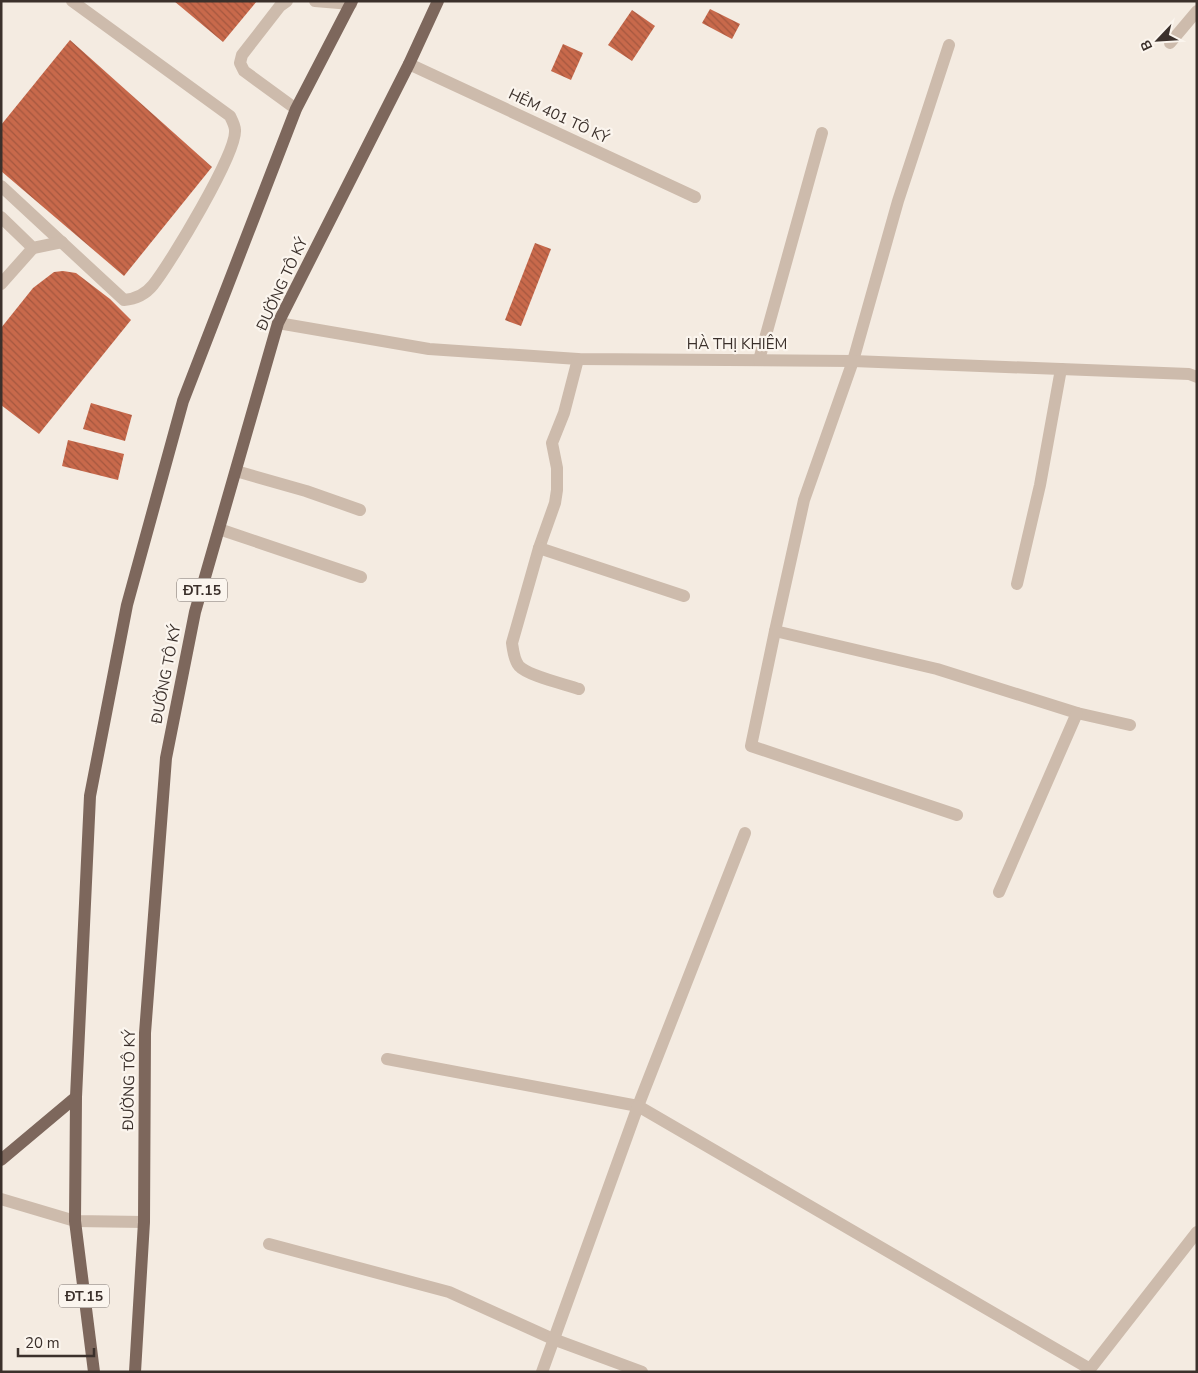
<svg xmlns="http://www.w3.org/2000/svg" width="1198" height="1373" viewBox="0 0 1198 1373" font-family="'Nunito Sans',sans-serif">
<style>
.building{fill:url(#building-back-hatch)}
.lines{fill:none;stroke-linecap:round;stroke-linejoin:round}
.minor{stroke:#cdbbac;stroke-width:12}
.major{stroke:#7d675c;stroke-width:12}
.labels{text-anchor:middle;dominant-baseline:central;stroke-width:4.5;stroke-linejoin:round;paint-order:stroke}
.shield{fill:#fbf5ee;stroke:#756b66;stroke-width:1}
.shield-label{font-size:14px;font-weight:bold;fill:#3b302b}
.street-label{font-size:15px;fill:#3b302b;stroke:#fbf5ee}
</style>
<defs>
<pattern id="building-back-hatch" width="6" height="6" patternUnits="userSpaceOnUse" patternTransform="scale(1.25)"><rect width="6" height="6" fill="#c8694b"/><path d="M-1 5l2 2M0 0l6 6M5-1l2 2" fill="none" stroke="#a4573f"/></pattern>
</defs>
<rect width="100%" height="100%" fill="#f4ebe1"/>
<g class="building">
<polygon points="174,1 257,1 223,42"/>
<polygon points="710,9 740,24 732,39 702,23"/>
<polygon points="632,10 655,26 632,61 608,45"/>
<polygon points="70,40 212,167 124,276 1,171 1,125"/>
<polygon points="563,44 583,53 571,80 551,71"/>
<polygon points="535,243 551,249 521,326 505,320"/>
<polygon points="63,271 76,273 110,299 131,320 39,434 1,405 1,328 33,288 54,272"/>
<polygon points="91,403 132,415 125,441 83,429"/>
<polygon points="68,440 124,454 118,480 62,466"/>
</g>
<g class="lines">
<g class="minor">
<polyline points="287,1 280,6 242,55 240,63 244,71 296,109"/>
<polyline points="315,1 351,4"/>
<polyline points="1170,43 1197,11"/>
<polyline points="949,45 898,201 853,361 804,500 775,631 937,669 1077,713 1130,725"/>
<polyline points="409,64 695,197"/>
<path d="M1,186L124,300C136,299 145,295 153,285C170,264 237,153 235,130C235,126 232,120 230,116L72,1"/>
<polyline points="1,217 33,248 62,242"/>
<polyline points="1,284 33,248"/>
<polyline points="278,323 429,349 578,359 853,361 1189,374 1197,377"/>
<polyline points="759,360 822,133"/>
<polyline points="236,471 306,491 360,510"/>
<polyline points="219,529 361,577"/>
<polyline points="539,548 555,503 557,490 557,468 552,443 564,413 578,359"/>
<polyline points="1017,584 1040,485 1061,369"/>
<polyline points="775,631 751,746 957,815"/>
<path d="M579,689C565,684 528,676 519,666C514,660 513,650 512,643L539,548L684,596"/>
<polyline points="999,892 1077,713"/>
<polyline points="387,1059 638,1106 745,833"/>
<polyline points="1,1199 75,1221 144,1222"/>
<polyline points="269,1244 449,1292 553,1339 642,1372"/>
<polyline points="542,1372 638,1106 1090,1369 1197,1232"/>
</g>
<g class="major">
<polyline points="1,1160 76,1097"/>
<polyline points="94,1372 75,1221 76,1097 90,796 127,605 183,401 296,109 352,1"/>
<polyline points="135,1372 144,1222 145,1033 166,758 195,612 278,323 409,64 438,1"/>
</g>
</g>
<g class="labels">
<g class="shield">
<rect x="177" y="578.5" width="50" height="23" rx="4"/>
<rect x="59" y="1284.5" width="50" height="23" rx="4"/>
</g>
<g class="shield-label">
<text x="202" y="590">ĐT.15</text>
<text x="84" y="1296">ĐT.15</text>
</g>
<g class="street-label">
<text transform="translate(559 116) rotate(25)">HẺM 401 TÔ KÝ</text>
<text transform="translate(282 284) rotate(-65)">ĐƯỜNG TÔ KÝ</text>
<text x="737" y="344">HÀ THỊ KHIÊM</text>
<text transform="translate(166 674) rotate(-79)">ĐƯỜNG TÔ KÝ</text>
<text transform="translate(129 1080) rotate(-89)">ĐƯỜNG TÔ KÝ</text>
</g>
</g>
<rect width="1198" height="1373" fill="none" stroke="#3b302b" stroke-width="5"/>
<g transform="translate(1158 40) rotate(245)" stroke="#fbf5ee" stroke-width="4" paint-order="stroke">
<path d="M0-4L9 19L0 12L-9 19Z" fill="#3b302b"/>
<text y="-8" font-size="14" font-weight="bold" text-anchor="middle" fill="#3b302b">B</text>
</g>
<path d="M18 1348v8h76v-8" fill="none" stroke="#3b302b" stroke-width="2.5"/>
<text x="25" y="1348" font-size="15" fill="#3b302b" stroke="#fbf5ee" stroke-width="4" paint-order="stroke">20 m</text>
</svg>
